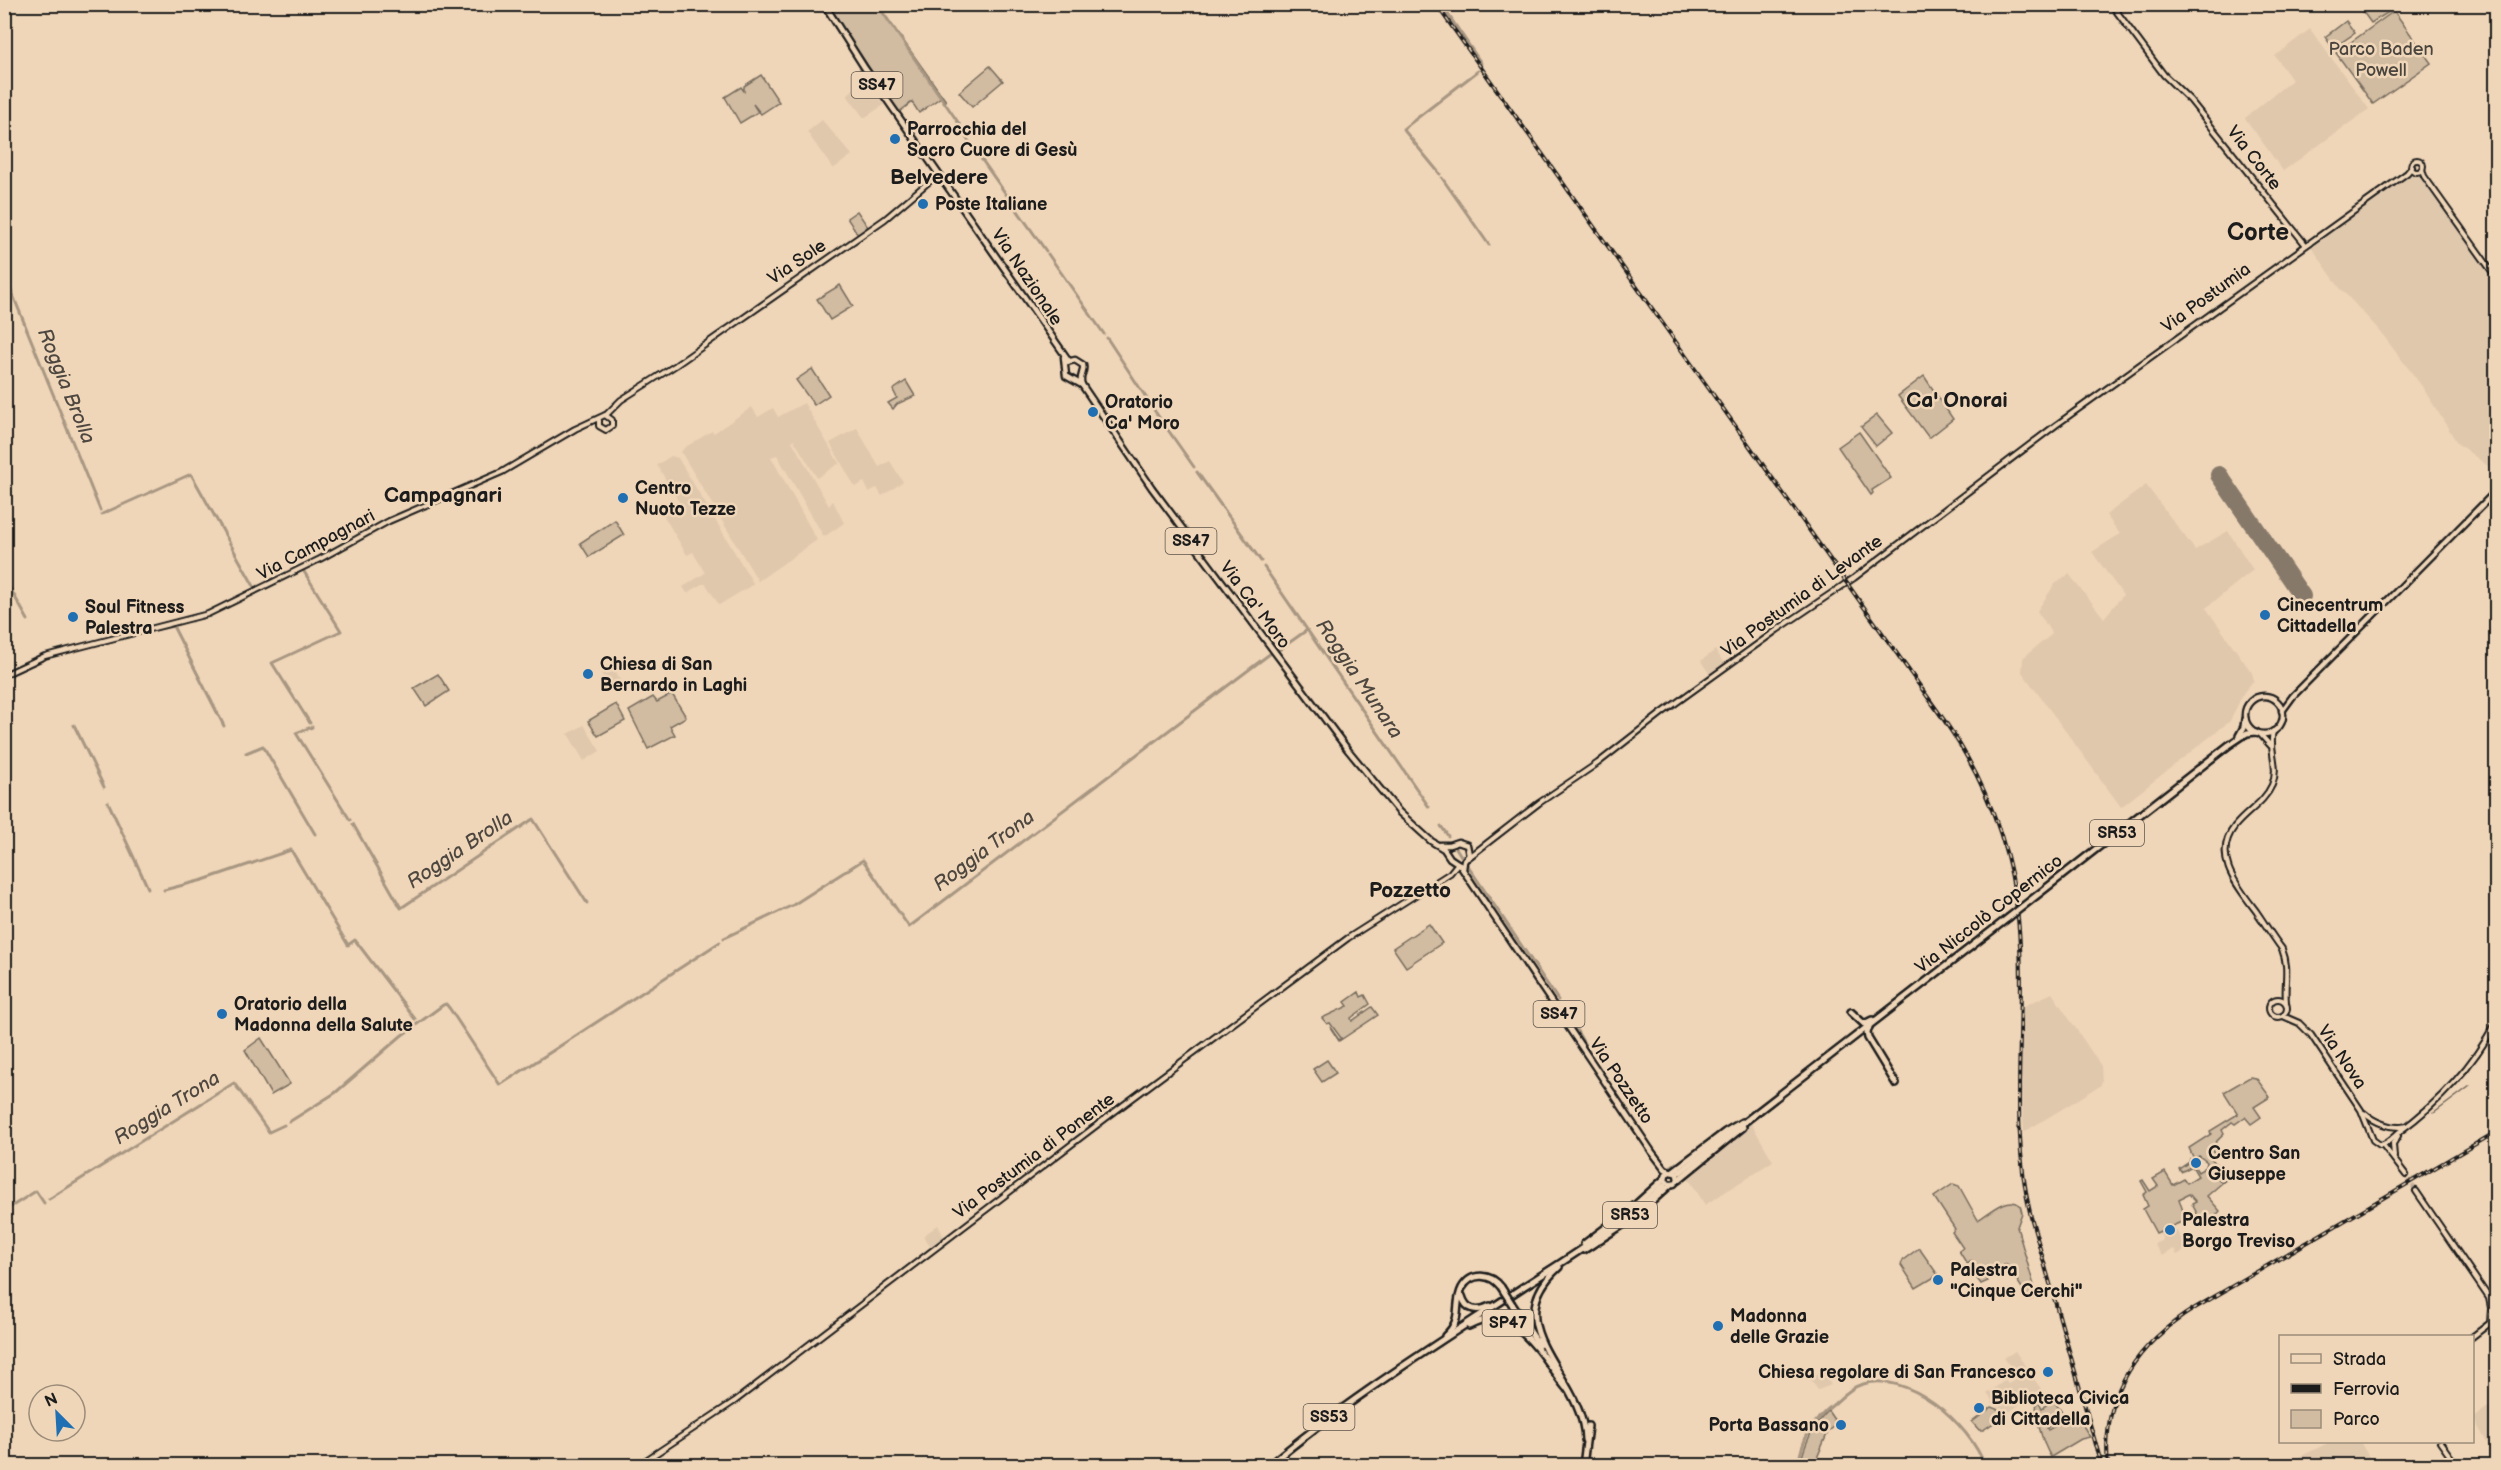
<svg xmlns="http://www.w3.org/2000/svg" width="2501" height="1470" viewBox="0 0 2501 1470" font-family="'Balsamiq Sans',sans-serif">
<style>
.built{fill:#e0c8ad}
.green{fill:#d1bba1;stroke:#766c5e;stroke-width:1.5}
.lines{fill:none;stroke-linecap:round;stroke-linejoin:round}
.stream{stroke:#6f6559;stroke-width:1.5}
.canal{stroke:#a79682;stroke-width:3}
.runway{stroke:#86796a;stroke-width:18}
.secondary-tunnel{stroke:#c6b199;stroke-width:4;stroke-dasharray:4 2;stroke-linecap:butt}
.secondary-casing{stroke:#1c1c1c;stroke-width:8}
.primary-casing{stroke:#1c1c1c;stroke-width:9}
.highway-casing{stroke:#1c1c1c;stroke-width:10}
.secondary{stroke:#f0d6b8;stroke-width:4}
.primary{stroke:#f0d6b8;stroke-width:4.5}
.highway{stroke:#f0d6b8;stroke-width:5}
.rail-casing{stroke:#1c1c1c;stroke-width:4}
.rail{stroke:#f0d6b8;stroke-width:1.5;stroke-dasharray:4.5;stroke-linecap:butt}
.highway-bridge-casing{stroke:#1c1c1c;stroke-width:10;stroke-linecap:butt}
.highway-bridge{stroke:#f0d6b8;stroke-width:5}
.poi-dot{fill:#1f6fb2;stroke:#f0d6b8;stroke-width:2}
.labels{text-anchor:middle;dominant-baseline:central;stroke-width:5;stroke-linejoin:round;paint-order:stroke}
.shield{fill:#f0d6b8;stroke:#5c544b;stroke-width:1.5}
.shield-label{font-size:16px;font-weight:bold;fill:#1c1c1c}
.park-label{font-size:18px;fill:#49443d;stroke:#f0d6b8}
.poi-label{font-size:18px;font-weight:bold;fill:#1c1c1c;stroke:#f0d6b8;text-anchor:start}
.street-label{font-size:18px;fill:#1c1c1c;stroke:#f0d6b8}
.water-label{font-size:20px;font-style:italic;fill:#4d4740;stroke:#f0d6b8}
.quarter-label{font-size:21px;font-weight:bold;fill:#1c1c1c;stroke:#f0d6b8}
.district-label{font-size:24px;font-weight:bold;fill:#1c1c1c;stroke:#f0d6b8}
</style>
<rect width="100%" height="100%" fill="#f0d6b8"/>
<filter id="ink" filterUnits="userSpaceOnUse"><feTurbulence type="fractalNoise" baseFrequency=".0167" numOctaves="2"/><feDisplacementMap in="SourceGraphic" scale="12" xChannelSelector="R" yChannelSelector="G"/><feConvolveMatrix kernelMatrix="1 2 1 2 8 2 1 2 1" color-interpolation-filters="sRGB"/></filter>
<g filter="url(#ink)">
<g class="built">
<polygon points="2310,29 2369,109 2283,171 2245,118 2292,80 2275,56"/>
<polygon points="866,78 884,105 864,118 847,95"/>
<polygon points="822,120 852,155 833,169 807,132"/>
<polygon points="2411,173 2420,176 2496,282 2496,472 2458,444 2421,385 2379,330 2340,288 2308,242"/>
<polygon points="804,403 840,465 838,464 817,478 794,440 792,441 829,506 833,501 844,523 824,537 777,455 771,457 817,540 758,581 681,452 684,448 712,431 714,433 752,407 758,417 773,408 778,417"/>
<polygon points="857,428 879,467 890,461 903,482 882,496 877,488 869,492 864,482 855,487 830,443"/>
<polygon points="671,456 678,458 753,583 752,585 719,605 706,584 702,584 687,593 683,587 705,573 693,552 687,555 662,513 679,502 657,465"/>
<polygon points="2146,485 2195,550 2228,531 2253,570 2206,608 2252,673 2254,680 2244,692 2230,721 2121,807 2022,672 2023,658 2052,634 2037,611 2055,584 2069,574 2104,618 2123,595 2092,552 2120,534 2106,515"/>
<polygon points="1715,650 1725,664 1710,675 1701,661"/>
<polygon points="613,665 621,682 610,686 609,679 603,678 600,666"/>
<polygon points="584,725 600,751 584,761 568,734"/>
<polygon points="2052,993 2101,1066 2102,1082 2100,1086 2024,1132 2021,1086 2022,1007"/>
<polygon points="1751,1123 1773,1161 1705,1205 1687,1176"/>
<polygon points="938,1225 945,1239 933,1249 923,1236"/>
<polygon points="2176,1230 2187,1249 2177,1255 2174,1249 2162,1256 2154,1244 2163,1240 2159,1232 2163,1231 2166,1236"/>
<polygon points="2015,1351 2041,1389 2005,1415 2000,1408 1992,1403 1993,1401 1987,1394 2005,1380 2008,1384 2018,1377 2004,1358"/>
<polygon points="1823,1370 1831,1385 1818,1390 1810,1379"/>
<polygon points="2496,1401 2496,1465 2492,1465 2488,1458 2494,1455 2473,1418"/>
<polygon points="2330,1442 2360,1442 2374,1465 2283,1465"/>
</g>
<g class="green">
<polygon points="827,5 878,5 946,101 945,102 941,97 919,113 912,102 899,112"/>
<polygon points="2358,5 2400,5 2371,23"/>
<polygon points="2394,11 2431,63 2373,104 2336,53"/>
<polygon points="2346,21 2355,33 2333,48 2325,37"/>
<polygon points="990,66 1003,81 972,107 959,92"/>
<polygon points="761,75 779,102 761,114 753,104 758,112 740,123 725,97 741,87 744,91 744,86"/>
<polygon points="857,211 868,227 858,235 847,218"/>
<polygon points="840,285 853,306 830,320 817,299"/>
<polygon points="812,369 829,395 814,405 796,380"/>
<polygon points="1924,376 1953,419 1929,438 1898,396"/>
<polygon points="906,381 915,396 897,404 893,409 888,403 897,398 893,390"/>
<polygon points="1877,415 1892,433 1876,446 1861,427"/>
<polygon points="1859,432 1891,478 1872,490 1873,493 1871,495 1838,447"/>
<polygon points="615,520 624,535 589,557 580,543"/>
<polygon points="438,674 449,691 426,706 414,688"/>
<polygon points="672,694 686,717 670,726 675,735 648,749 629,711 653,697 657,702"/>
<polygon points="616,704 625,721 598,736 588,721"/>
<polygon points="1429,924 1442,943 1406,967 1393,948"/>
<polygon points="1359,992 1361,997 1365,995 1370,1004 1351,1018 1352,1021 1372,1007 1378,1015 1339,1041 1330,1027 1339,1040 1341,1038 1330,1023 1327,1024 1322,1018 1348,1006 1345,1002"/>
<polygon points="261,1038 290,1084 271,1095 245,1050"/>
<polygon points="1327,1060 1336,1073 1322,1082 1313,1069"/>
<polygon points="2250,1077 2256,1078 2270,1097 2254,1107 2261,1117 2251,1124 2245,1117 2235,1124 2232,1122 2222,1130 2224,1134 2215,1143 2217,1147 2213,1151 2216,1154 2211,1158 2217,1165 2212,1170 2221,1182 2229,1177 2207,1196 2220,1211 2209,1223 2202,1223 2192,1204 2196,1202 2189,1194 2179,1199 2186,1220 2156,1233 2143,1209 2148,1206 2143,1195 2147,1192 2141,1181 2143,1180 2150,1191 2158,1186 2153,1179 2165,1172 2173,1185 2184,1179 2187,1183 2198,1176 2192,1166 2181,1172 2179,1169 2189,1162 2190,1159 2198,1172 2206,1167 2207,1162 2199,1156 2194,1159 2189,1148 2211,1134 2210,1131 2238,1114 2224,1092"/>
<path d="M1953,1184L1959,1186L1978,1220C1990,1213 2007,1195 2020,1205L2022,1213L2017,1227L2037,1296L2030,1300L2006,1264L1986,1278L1988,1281L1981,1284L1973,1273L1977,1269L1972,1261L1967,1264L1959,1251L1963,1248L1952,1232L1955,1229L1934,1197Z"/>
<polygon points="1919,1248 1938,1275 1916,1288 1901,1265 1903,1260"/>
<path d="M2038,1400L2042,1408L2053,1400L2065,1416L2047,1428L2048,1430L2076,1414L2090,1437L2081,1439L2051,1457C2044,1446 2032,1412 2038,1400Z"/>
<polygon points="1992,1407 2000,1410 2004,1416 1983,1430 1979,1430 1972,1422"/>
<path d="M1828,1411L1837,1424L1828,1432L1814,1465H1800C1805,1443 1812,1427 1828,1411Z"/>
</g>
<g class="lines">
<g class="stream">
<polyline points="2434,1113 2470,1086"/>
<polyline points="2413,1463 2415,1466"/>
</g>
<g class="canal">
<polyline points="877,4 962,128"/>
<polyline points="1441,4 1481,63"/>
<polyline points="963,133 1046,251"/>
<polyline points="1440,174 1403,129 1478,71"/>
<polyline points="1442,178 1489,245"/>
<polyline points="1048,254 1104,334"/>
<polyline points="4,273 100,510"/>
<polyline points="1107,338 1151,405"/>
<polyline points="1154,410 1194,467"/>
<polyline points="1197,472 1261,561"/>
<polyline points="102,514 191,474 255,588"/>
<polyline points="1264,567 1429,807"/>
<polyline points="303,570 341,631 272,663 310,723"/>
<polyline points="7,583 28,620"/>
<polyline points="140,633 173,626 224,726"/>
<polyline points="1279,650 1307,630"/>
<polyline points="74,725 104,787"/>
<polyline points="312,727 296,733 350,820"/>
<polyline points="246,753 263,746 315,834"/>
<polyline points="108,802 148,888"/>
<polyline points="353,824 401,908 533,819 587,903"/>
<polyline points="1441,826 1448,836"/>
<polyline points="1456,848 1461,856"/>
<polyline points="1467,864 1473,873"/>
<polyline points="1474,875 1558,1000"/>
<polyline points="164,890 203,880 291,850 348,945 355,940 415,1019"/>
<polyline points="724,938 793,905 863,860 909,927 1271,653"/>
<polyline points="1574,1026 1589,1052"/>
<polyline points="289,1122 335,1093 401,1036 443,1005 446,1004 450,1009 500,1085 720,942"/>
<polyline points="1669,1168 1676,1163"/>
<polyline points="49,1199 234,1083 269,1132 284,1125"/>
<polyline points="9,1208 36,1191 44,1203"/>
<path d="M1798,1466C1802,1439 1812,1421 1834,1404C1842,1397 1850,1388 1860,1385C1907,1368 1970,1424 1985,1466"/>
</g>
<polyline class="runway" points="2219,475 2302,596"/>
<polyline class="secondary-tunnel" points="2406,1175 2416,1191"/>
<defs>
<g id="secondary">
<polyline points="2111,4 2164,75 2190,100 2305,244"/>
<circle cx="2417" cy="166" r="6"/>
<polyline points="2422,169 2424,176 2496,277"/>
<polyline points="606,415 621,400 676,365 885,219 931,180 944,180"/>
<polyline points="4,675 45,656 208,614 320,559 389,521 502,472 575,429 605,415 612,420 612,426 606,430 599,426 599,420"/>
<path d="M2273,731C2268,750 2280,766 2272,785C2264,803 2247,811 2235,826C2211,856 2238,887 2256,911C2265,924 2273,937 2282,949C2290,969 2284,982 2286,1002"/>
<polyline points="2260,734 2271,746"/>
<polyline points="1468,858 1539,803 1598,763 1662,713 1777,630 1854,578 2056,425 2407,173 2412,167"/>
<circle cx="2278" cy="1008" r="9"/>
<path d="M2283,1016L2299,1023L2311,1035L2361,1110L2373,1140L2380,1145C2389,1143 2393,1137 2399,1132C2440,1102 2472,1067 2496,1023"/>
<path d="M2364,1113C2374,1122 2393,1130 2406,1126"/>
<polyline points="2383,1145 2406,1175"/>
<polyline points="2394,1157 2393,1144 2398,1136"/>
<polyline points="2416,1191 2489,1298 2491,1308 2490,1323 2472,1337"/>
<polyline points="2440,1442 2457,1466"/>
<polyline points="637,1466 735,1401 1114,1112 1348,938 1450,873 1458,863"/>
</g>
<g id="primary">
<polyline points="824,4 864,67 1069,361"/>
<polyline points="1064,357 1066,376 1082,385 1152,488 1348,750 1399,812 1431,841 1444,849 1450,858 1459,864 1652,1152 1665,1169 1677,1174 1678,1180 1674,1184 1669,1184 1665,1180 1666,1174 1670,1172"/>
<path d="M1067,362L1075,360L1083,365C1085,373 1078,377 1082,385"/>
<circle cx="2264" cy="715" r="19"/>
<polyline points="2282,711 2293,696 2496,491"/>
<polyline points="1440,845 1449,845 1458,842 1467,845 1469,855 1464,861 1463,869"/>
</g>
<g id="highway">
<polyline points="2239,736 2244,727 2245,719"/>
<polyline points="2022,907 2229,745 2247,733 2256,732"/>
<polyline points="1851,1012 1864,1024 1872,1020"/>
<polyline points="1869,1027 1867,1033 1868,1038 1896,1084"/>
<polyline points="1672,1172 1725,1132 1742,1122"/>
<polyline points="1680,1172 2008,918"/>
<polyline points="1678,1180 1743,1127"/>
<polyline points="1584,1244 1633,1207 1665,1178"/>
<polyline points="1584,1250 1635,1217 1670,1185"/>
<path d="M1559,1267C1492,1327 1584,1375 1585,1440"/>
<path d="M1462,1296C1466,1311 1478,1312 1490,1306"/>
<polyline points="1512,1304 1539,1345"/>
<path d="M1469,1326C1515,1300 1543,1359 1566,1388"/>
<path d="M1445,1336C1464,1319 1453,1306 1462,1288C1472,1271 1491,1274 1501,1287"/>
<path d="M1268,1466C1348,1399 1437,1344 1523,1287C1572,1256 1622,1225 1664,1185"/>
<polyline points="1583,1466 1588,1426"/>
</g>
</defs>
<use href="#secondary" class="secondary-casing"/>
<use href="#primary" class="primary-casing"/>
<use href="#highway" class="highway-casing"/>
<use href="#secondary" class="secondary"/>
<use href="#primary" class="primary"/>
<use href="#highway" class="highway"/>
<defs>
<g id="rail">
<path d="M1436,4L1944,720C1985,780 2011,845 2018,918C2028,1018 2007,1118 2031,1217L2102,1466"/>
<path d="M2108,1466C2101,1394 2137,1344 2195,1308L2496,1132"/>
</g>
</defs>
<use href="#rail" class="rail-casing"/>
<use href="#rail" class="rail"/>
<defs>
<g id="highway-bridge">
<polyline points="2008,918 2022,907"/>
<polyline points="1501,1287 1512,1304"/>
</g>
</defs>
<use href="#highway-bridge" class="highway-bridge-casing"/>
<use href="#highway-bridge" class="highway-bridge"/>
</g>
</g>
<g class="poi-dot">
<circle cx="895" cy="139" r="6"/>
<circle cx="923" cy="204" r="6"/>
<circle cx="1093" cy="412" r="6"/>
<circle cx="623" cy="498" r="6"/>
<circle cx="2265" cy="615" r="6"/>
<circle cx="73" cy="617" r="6"/>
<circle cx="588" cy="674" r="6"/>
<circle cx="222" cy="1014" r="6"/>
<circle cx="2196" cy="1163" r="6"/>
<circle cx="2170" cy="1230" r="6"/>
<circle cx="1938" cy="1280" r="6"/>
<circle cx="1718" cy="1326" r="6"/>
<circle cx="2048" cy="1372" r="6"/>
<circle cx="1979" cy="1408" r="6"/>
<circle cx="1841" cy="1425" r="6"/>
</g>
<g class="labels">
<g class="shield">
<rect x="851.5" y="72" width="51" height="26" rx="4.5"/>
<rect x="1165.5" y="528" width="51" height="26" rx="4.5"/>
<rect x="2090" y="820" width="54" height="26" rx="4.5"/>
<rect x="1533.5" y="1001" width="51" height="26" rx="4.5"/>
<rect x="1603" y="1202" width="54" height="26" rx="4.5"/>
<rect x="1482.5" y="1310" width="51" height="26" rx="4.5"/>
<rect x="1303.5" y="1404" width="51" height="26" rx="4.5"/>
</g>
<g class="shield-label">
<text x="877" y="85">SS47</text>
<text x="1191" y="541">SS47</text>
<text x="2117" y="833">SR53</text>
<text x="1559" y="1014">SS47</text>
<text x="1630" y="1215">SR53</text>
<text x="1508" y="1323">SP47</text>
<text x="1329" y="1417">SS53</text>
</g>
<g class="park-label">
<text x="2381" y="49">Parco Baden<tspan x="2381" dy="21">Powell</tspan></text>
</g>
<g class="poi-label">
<text x="907" y="129">Parrocchia del<tspan x="907" dy="21">Sacro Cuore di Gesù</tspan></text>
<text x="935" y="204">Poste Italiane</text>
<text x="1105" y="402">Oratorio<tspan x="1105" dy="21">Ca' Moro</tspan></text>
<text x="635" y="488">Centro<tspan x="635" dy="21">Nuoto Tezze</tspan></text>
<text x="2277" y="605">Cinecentrum<tspan x="2277" dy="21">Cittadella</tspan></text>
<text x="85" y="607">Soul Fitness<tspan x="85" dy="21">Palestra</tspan></text>
<text x="600" y="664">Chiesa di San<tspan x="600" dy="21">Bernardo in Laghi</tspan></text>
<text x="234" y="1004">Oratorio della<tspan x="234" dy="21">Madonna della Salute</tspan></text>
<text x="2208" y="1153">Centro San<tspan x="2208" dy="21">Giuseppe</tspan></text>
<text x="2182" y="1220">Palestra<tspan x="2182" dy="21">Borgo Treviso</tspan></text>
<text x="1950" y="1270">Palestra<tspan x="1950" dy="21">"Cinque Cerchi"</tspan></text>
<text x="1730" y="1316">Madonna<tspan x="1730" dy="21">delle Grazie</tspan></text>
<text x="2036" y="1372" text-anchor="end">Chiesa regolare di San Francesco</text>
<text x="1991" y="1398">Biblioteca Civica<tspan x="1991" dy="21">di Cittadella</tspan></text>
<text x="1829" y="1425" text-anchor="end">Porta Bassano</text>
</g>
<g class="street-label">
<text transform="translate(2254 158) rotate(52)">Via Corte</text>
<text transform="translate(797 262) rotate(-34)">Via Sole</text>
<text transform="translate(1027 277) rotate(56)">Via Nazionale</text>
<text transform="translate(2206 298) rotate(-36)">Via Postumia</text>
<text transform="translate(316 545) rotate(-28)">Via Campagnari</text>
<text transform="translate(1802 596) rotate(-36)">Via Postumia di Levante</text>
<text transform="translate(1255 605) rotate(53)">Via Ca' Moro</text>
<text transform="translate(1989 914) rotate(-38)">Via Niccolò Copernico</text>
<text transform="translate(2342 1057) rotate(56)">Via Nova</text>
<text transform="translate(1621 1081) rotate(56)">Via Pozzetto</text>
<text transform="translate(1034 1156) rotate(-37)">Via Postumia di Ponente</text>
</g>
<g class="water-label">
<text transform="translate(66 386) rotate(68)">Roggia Brolla</text>
<text transform="translate(1359 679) rotate(56)">Roggia Munara</text>
<text transform="translate(460 850) rotate(-34)">Roggia Brolla</text>
<text transform="translate(984 851) rotate(-37)">Roggia Trona</text>
<text transform="translate(167 1108) rotate(-32)">Roggia Trona</text>
</g>
<g class="quarter-label">
<text x="939" y="177">Belvedere</text>
<text x="1957" y="400">Ca' Onorai</text>
<text x="443" y="495">Campagnari</text>
<text x="1410" y="890">Pozzetto</text>
</g>
<g class="district-label">
<text x="2258" y="232">Corte</text>
</g>
</g>
<rect width="2501" height="1470" fill="none" stroke="#f0d6b8" stroke-width="24"/>
<rect x="12" y="12" width="2477" height="1446" fill="none" stroke="#1c1c1c" stroke-width="2" filter="url(#ink)"/>
<rect x="2279" y="1335" width="195" height="108" fill="#f0d6b8" stroke="#9b8c7a" stroke-width="1.5"/>
<rect x="2291" y="1354" width="30" height="9" fill="#f0d6b8" stroke="#9b8c7a" stroke-width="1.5"/>
<text x="2333" y="1365" font-size="18" fill="#1c1c1c">Strada</text>
<rect x="2291" y="1384" width="30" height="9" fill="#1c1c1c" stroke="#9b8c7a" stroke-width="1.5"/>
<text x="2333" y="1395" font-size="18" fill="#1c1c1c">Ferrovia</text>
<rect x="2291" y="1410" width="30" height="18" fill="#d1bba1" stroke="#9b8c7a" stroke-width="1.5"/>
<text x="2333" y="1425" font-size="18" fill="#1c1c1c">Parco</text>
<g transform="translate(57 1413) rotate(336)"><circle r="28" fill="#f0d6b8" stroke="#9b8c7a" stroke-width="1.5"/>
<path d="M0-4.5L10 22L0 15L-10 22Z" fill="#1f6fb2"/>
<text y="-9" font-size="16" font-weight="bold" text-anchor="middle" fill="#1c1c1c">N</text>
</g>
</svg>
